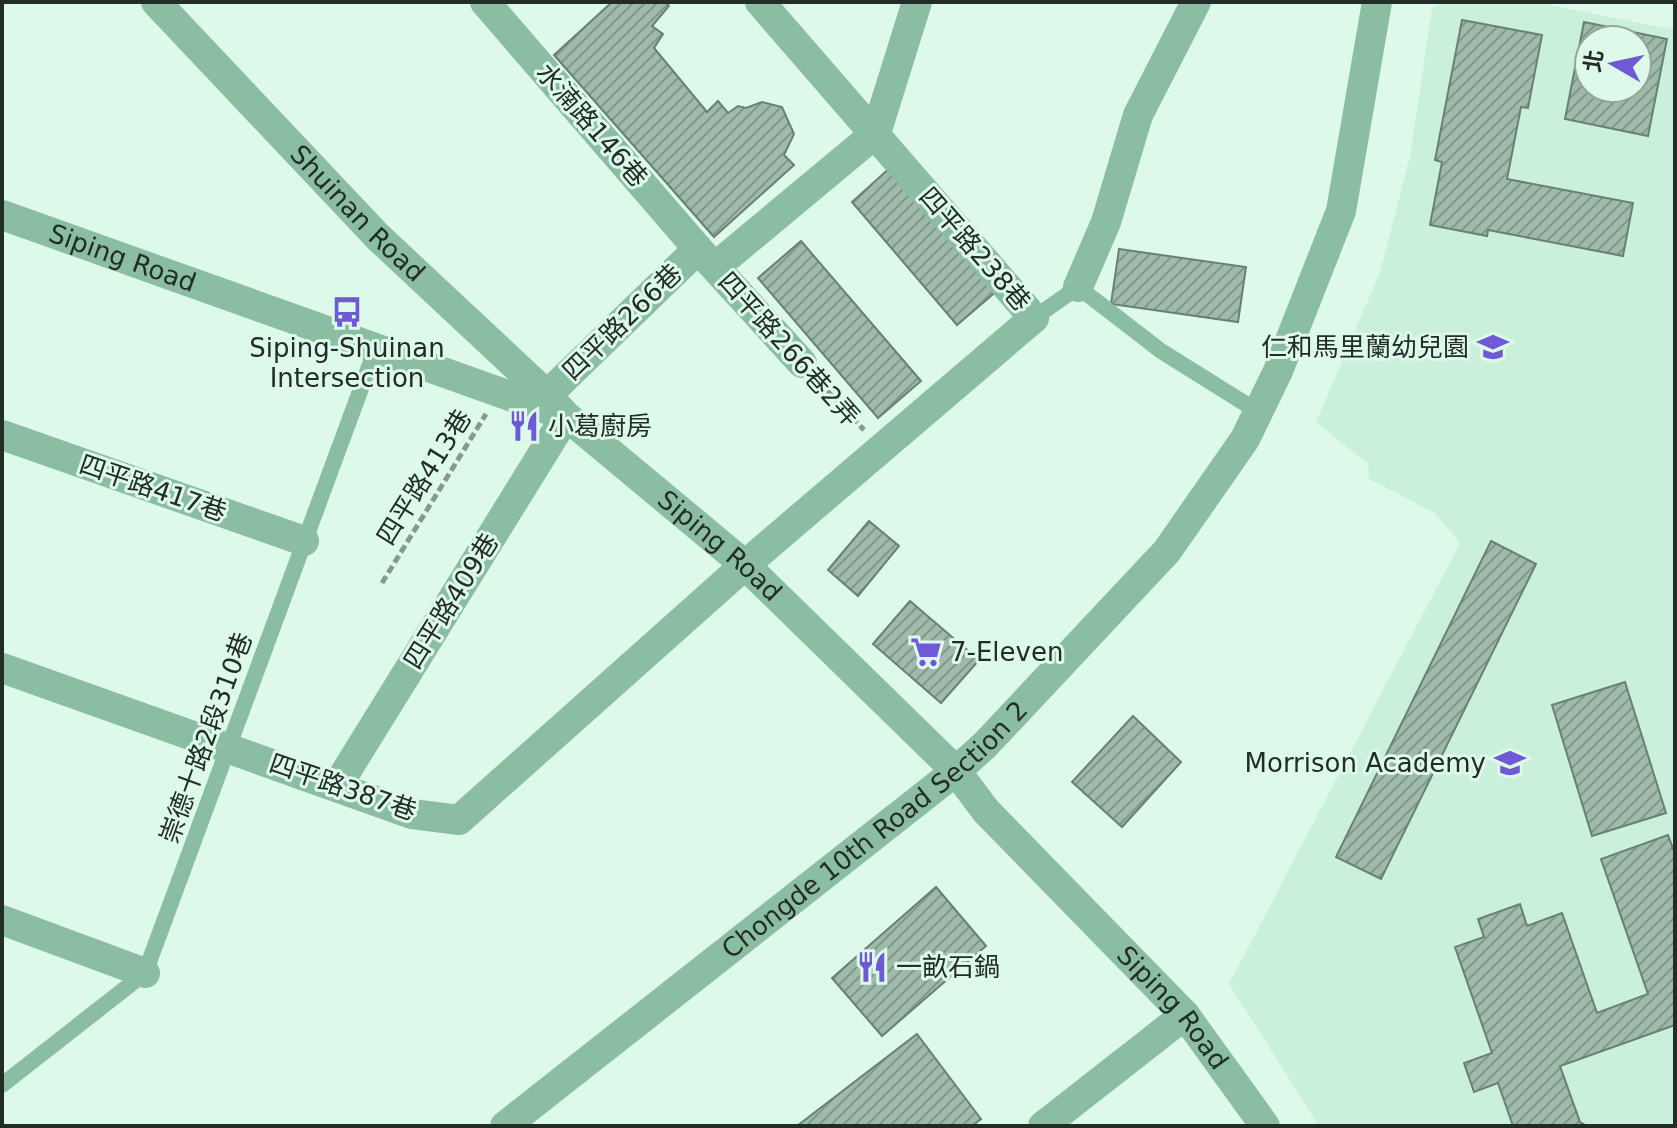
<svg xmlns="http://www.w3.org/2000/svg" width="1677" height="1128" viewBox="0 0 1677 1128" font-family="'DejaVu Sans','Noto Sans TC',sans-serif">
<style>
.built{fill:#caefda;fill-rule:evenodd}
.building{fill:url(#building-hatch);stroke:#678173;stroke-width:2;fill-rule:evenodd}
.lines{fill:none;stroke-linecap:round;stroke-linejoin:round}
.path{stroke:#859a8e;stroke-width:5;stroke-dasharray:8 4;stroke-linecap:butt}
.lane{stroke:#8bbda3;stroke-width:16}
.street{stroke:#8bbda3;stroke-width:30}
.labels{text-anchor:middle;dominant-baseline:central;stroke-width:6;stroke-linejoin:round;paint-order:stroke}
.street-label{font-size:26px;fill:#222d27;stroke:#ddf9e9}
.poi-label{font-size:26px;fill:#222d27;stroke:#ddf9e9;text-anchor:start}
</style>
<defs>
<pattern id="building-hatch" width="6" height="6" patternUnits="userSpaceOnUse" patternTransform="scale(2)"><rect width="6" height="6" fill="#9fbaab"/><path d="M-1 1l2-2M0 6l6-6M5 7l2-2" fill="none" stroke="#81988b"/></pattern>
</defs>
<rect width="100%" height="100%" fill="#ddf9e9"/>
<path class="built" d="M1444,2H1535L1675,30V1126H1319L1229,984L1460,543L1435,513L1369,479L1368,464L1316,422L1380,272L1410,157L1432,8ZM1589,40H1637V88H1589Z"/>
<g class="building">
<polygon points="612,2 666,2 669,6 652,26 663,34 654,48 707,112 718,101 728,113 738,106 746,108 762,102 782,107 794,134 784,155 794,165 714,237 554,55"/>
<polygon points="1462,20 1542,35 1528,108 1521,107 1507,179 1633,203 1623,256 1488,230 1487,236 1430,225 1442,162 1435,160"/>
<path d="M1584,22L1667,39L1648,136L1565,119ZM1589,40H1637V88H1589Z"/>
<polygon points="892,166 998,290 957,325 852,202"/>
<polygon points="801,241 921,381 878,418 758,278"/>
<polygon points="1119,249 1246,267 1238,322 1111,304"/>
<polygon points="869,521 899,546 858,596 828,570"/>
<polygon points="1491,541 1536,564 1381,879 1336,857"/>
<polygon points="910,601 979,660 941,703 873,644"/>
<polygon points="1625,682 1666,813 1592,836 1552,705"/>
<polygon points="1133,716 1181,762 1122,827 1072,782"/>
<polygon points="1668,835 1675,854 1675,1025 1560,1066 1580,1122 1587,1126 1513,1126 1498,1083 1474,1092 1464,1063 1492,1053 1455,947 1484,937 1478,919 1520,904 1527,926 1562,913 1597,1013 1648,994 1601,859"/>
<polygon points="936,887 986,946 882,1036 832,978"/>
<polygon points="917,1034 981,1119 972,1126 797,1126"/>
</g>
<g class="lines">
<g class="path">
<polyline points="819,382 864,430"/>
<polyline points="382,583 486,414"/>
</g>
<g class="lane">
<polyline points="1034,318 1078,287 1161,351 1257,411"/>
<polyline points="2,1085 145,973 376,348"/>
</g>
<g class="street">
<path id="s1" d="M156,2L378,237L547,395L566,416L337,786"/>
<polyline points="485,2 698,249 802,363"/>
<path id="s2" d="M2,215L566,416L745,565L956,771L986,811L1185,1015L1265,1126"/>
<polyline points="715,267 876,133 917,2"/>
<polyline points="1078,287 1106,222 1138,115 1196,2"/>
<polyline points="547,395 698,249"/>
<polyline points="2,435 304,541"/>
<polyline points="2,668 412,814 459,820 745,565 1034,318 760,2"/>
<polyline points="2,920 145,973"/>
<path id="s3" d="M505,1126L956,771L985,745L1167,551L1245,439L1278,371L1341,211L1377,2"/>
<polyline points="1043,1126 1185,1015"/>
</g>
</g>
<defs>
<symbol id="bus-bare" viewBox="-9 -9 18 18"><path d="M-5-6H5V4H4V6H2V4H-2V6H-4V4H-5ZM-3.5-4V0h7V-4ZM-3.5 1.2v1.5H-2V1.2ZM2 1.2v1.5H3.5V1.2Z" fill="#6d5ad4" stroke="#ddf9e9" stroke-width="2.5" paint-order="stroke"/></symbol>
<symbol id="school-bare" viewBox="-9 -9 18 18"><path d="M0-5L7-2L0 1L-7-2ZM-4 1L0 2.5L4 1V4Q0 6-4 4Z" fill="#6d5ad4" stroke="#ddf9e9" stroke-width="2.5" paint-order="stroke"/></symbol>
<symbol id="restaurant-bare" viewBox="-9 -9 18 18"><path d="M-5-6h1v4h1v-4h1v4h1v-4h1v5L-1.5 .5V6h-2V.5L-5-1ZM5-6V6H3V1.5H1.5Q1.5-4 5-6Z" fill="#6d5ad4" stroke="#ddf9e9" stroke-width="2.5" paint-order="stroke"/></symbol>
<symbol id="supermarket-bare" viewBox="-9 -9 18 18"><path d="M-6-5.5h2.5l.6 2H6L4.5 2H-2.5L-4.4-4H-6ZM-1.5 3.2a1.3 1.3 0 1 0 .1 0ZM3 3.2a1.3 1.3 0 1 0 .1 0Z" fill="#6d5ad4" stroke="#ddf9e9" stroke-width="2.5" paint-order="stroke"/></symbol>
</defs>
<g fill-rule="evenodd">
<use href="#bus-bare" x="325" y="290" width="44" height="44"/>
<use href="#school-bare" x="1471" y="325" width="44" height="44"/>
<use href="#restaurant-bare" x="502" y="404" width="44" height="44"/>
<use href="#supermarket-bare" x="904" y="630" width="44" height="44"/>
<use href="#school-bare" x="1488" y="741" width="44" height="44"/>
<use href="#restaurant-bare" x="850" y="945" width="44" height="44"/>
</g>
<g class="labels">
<g class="street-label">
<text transform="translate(592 125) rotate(49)">水湳路146巷</text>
<text stroke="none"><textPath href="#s1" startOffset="292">Shuinan Road</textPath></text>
<text transform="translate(975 249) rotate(49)">四平路238巷</text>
<text stroke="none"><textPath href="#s2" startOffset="128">Siping Road</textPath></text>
<text transform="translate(622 322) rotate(-44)">四平路266巷</text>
<text transform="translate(789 349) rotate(48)">四平路266巷2弄</text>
<text transform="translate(424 477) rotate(-58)">四平路413巷</text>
<text transform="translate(153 488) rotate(19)">四平路417巷</text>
<text stroke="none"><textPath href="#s2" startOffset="800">Siping Road</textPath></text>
<text transform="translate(451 601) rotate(-58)">四平路409巷</text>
<text transform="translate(206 738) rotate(-70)">崇德十路2段310巷</text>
<text transform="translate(343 787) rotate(19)">四平路387巷</text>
<text stroke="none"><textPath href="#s3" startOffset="474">Chongde 10th Road Section 2</textPath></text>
<text stroke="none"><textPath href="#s2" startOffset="1448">Siping Road</textPath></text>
</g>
<g class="poi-label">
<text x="1469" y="347" text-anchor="end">仁和馬里蘭幼兒園</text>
<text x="347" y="348" text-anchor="middle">Siping-Shuinan<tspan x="347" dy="30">Intersection</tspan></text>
<text x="548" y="426">小葛廚房</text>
<text x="950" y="652">7-Eleven</text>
<text x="1486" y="763" text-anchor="end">Morrison Academy</text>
<text x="896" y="967">一畝石鍋</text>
</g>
</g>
<rect width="1677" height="1128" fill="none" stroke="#222d27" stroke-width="8"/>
<g transform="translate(1613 64) rotate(279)"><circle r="38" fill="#ddf9e9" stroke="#92a79b" stroke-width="2"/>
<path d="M0-6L14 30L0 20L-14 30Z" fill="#6d5ad4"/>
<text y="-12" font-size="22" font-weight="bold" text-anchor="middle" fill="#222d27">北</text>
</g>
</svg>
